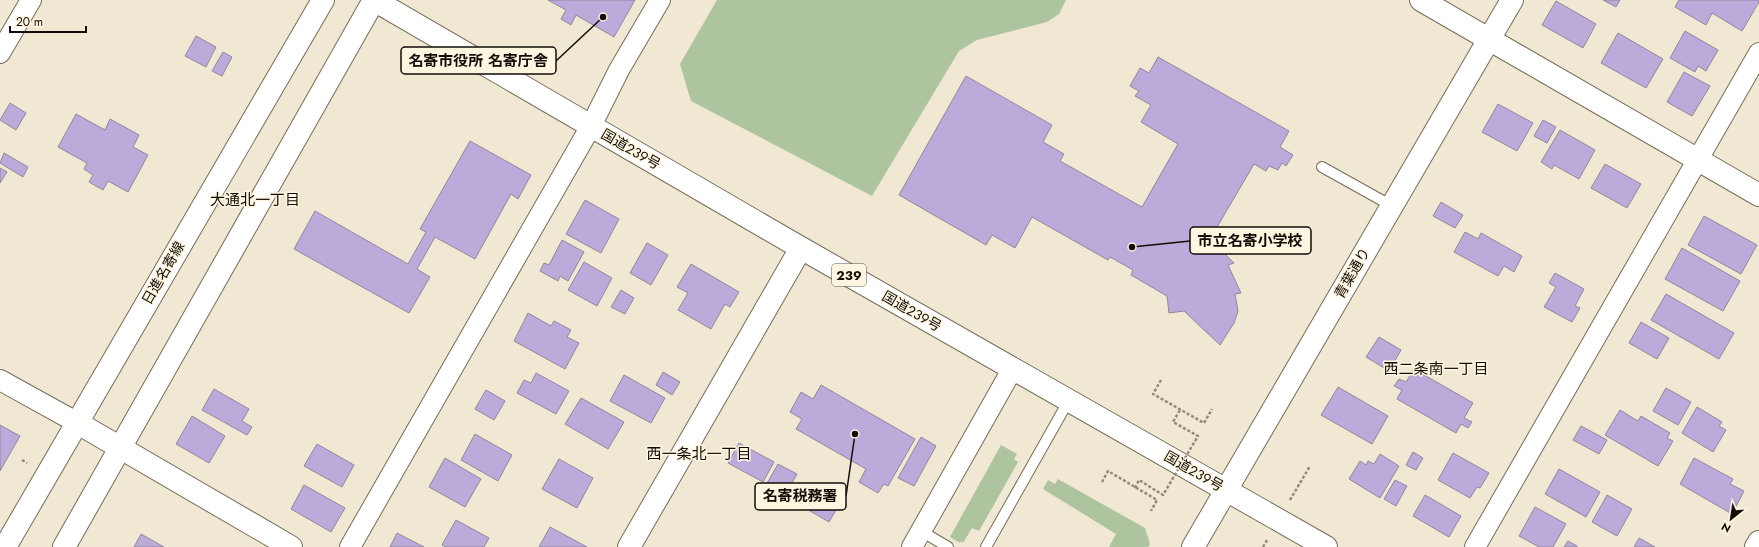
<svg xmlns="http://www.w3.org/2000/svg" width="1759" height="547" viewBox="0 0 1759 547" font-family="Jost,'Noto Sans JP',sans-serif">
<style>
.green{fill:#adc49f}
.building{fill:#bcaadb;stroke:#8e889b}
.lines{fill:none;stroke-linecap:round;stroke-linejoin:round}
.service-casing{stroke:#746c5a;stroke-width:12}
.minor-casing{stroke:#746c5a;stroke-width:22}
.tertiary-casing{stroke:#746c5a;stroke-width:24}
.secondary-casing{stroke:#746c5a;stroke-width:24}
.trunk-casing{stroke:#746c5a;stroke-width:24}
.path{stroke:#918a7c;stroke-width:2.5;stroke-dasharray:3 2;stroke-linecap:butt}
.service{stroke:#fff;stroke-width:10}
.minor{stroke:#fff;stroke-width:20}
.tertiary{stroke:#fff;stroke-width:22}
.secondary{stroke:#fff;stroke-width:22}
.trunk{stroke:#fff;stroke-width:22}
.path-bridge{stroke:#918a7c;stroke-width:2.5;stroke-dasharray:3 2;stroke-linecap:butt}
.labels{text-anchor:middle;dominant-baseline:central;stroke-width:3;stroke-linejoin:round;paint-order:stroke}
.shield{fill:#fef5e0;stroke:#575348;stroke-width:1}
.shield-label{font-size:13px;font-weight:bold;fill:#100d07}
.street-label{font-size:14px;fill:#100d07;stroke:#fef5e0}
.neighbourhood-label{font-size:15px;fill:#100d07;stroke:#fef5e0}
.leader{fill:none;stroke:#100d07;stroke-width:1.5}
.callout-dot{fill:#100d07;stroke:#fef5e0;stroke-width:1.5}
.callout{fill:#fef5e0;stroke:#100d07;stroke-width:1.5}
.callout-label{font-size:15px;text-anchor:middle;font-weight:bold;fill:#100d07}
</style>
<rect width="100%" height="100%" fill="#f1e8d3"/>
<g class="green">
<polygon points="717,0 1066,0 1059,14 1047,22 977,40 959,51 872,196 691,101 680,64"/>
<polygon points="1001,445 1017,454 1014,459 1018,462 979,531 972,528 963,543 961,541 960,543 950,537"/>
<polygon points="1058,479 1145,528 1150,544 1148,547 1109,547 1116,534 1043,489 1048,480 1055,484"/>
</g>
<g class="building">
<polygon points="548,0 635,0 614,37 576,15 571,25 561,19 566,10"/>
<polygon points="1603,0 1620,0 1616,7"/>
<polygon points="1679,0 1759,0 1759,2 1742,31 1712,13 1706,25 1675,7"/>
<polygon points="1556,1 1596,24 1583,48 1542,25"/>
<polygon points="1685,31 1718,50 1706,71 1698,66 1695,72 1670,58"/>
<polygon points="1618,33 1663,59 1646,88 1601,63"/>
<polygon points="196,36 216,47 206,67 185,56"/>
<polygon points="223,52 232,57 222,76 212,71"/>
<polygon points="1158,57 1289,131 1280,147 1293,155 1286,166 1282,163 1278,170 1269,166 1266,171 1254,164 1210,239 1234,263 1228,265 1241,293 1235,294 1238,311 1234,323 1220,345 1184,311 1169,313 1167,296 1131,275 1133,270 1110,257 1108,260 1032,217 1015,248 992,235 986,245 899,195 966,76 1052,125 1043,142 1064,154 1060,161 1142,207 1178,144 1141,122 1151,105 1135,96 1139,91 1130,86 1140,68 1149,73"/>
<polygon points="1684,72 1710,86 1692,116 1667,102"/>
<polygon points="10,103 26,113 16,130 0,120"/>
<polygon points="1498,104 1533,123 1517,151 1482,132"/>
<polygon points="76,114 105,130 110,119 139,135 133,147 148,155 128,192 108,181 103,190 89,182 93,175 84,169 87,163 58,147"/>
<polygon points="1543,120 1556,127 1547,143 1534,136"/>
<polygon points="1560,130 1595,150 1579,179 1554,165 1552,169 1541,162"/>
<polygon points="470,141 531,175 518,199 511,194 475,259 435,237 417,269 430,277 409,313 294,249 315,211 408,264 426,232 420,229"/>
<polygon points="4,153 28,167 23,177 0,163"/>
<polygon points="1605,164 1641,184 1627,208 1591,188"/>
<polygon points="0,168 7,172 0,183"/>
<polygon points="585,200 619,219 601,253 566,234"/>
<polygon points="1441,202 1463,215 1455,228 1433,216"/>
<polygon points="1704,216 1757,245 1741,274 1688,245"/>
<polygon points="1465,232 1478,239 1481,233 1522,256 1514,272 1504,266 1498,276 1454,252"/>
<polygon points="562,240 584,252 568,281 560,276 558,281 540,271 544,263 549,265"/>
<polygon points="647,243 668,255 651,285 630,273"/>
<polygon points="1682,248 1740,281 1723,311 1665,279"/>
<polygon points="584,262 612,278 597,306 568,290"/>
<polygon points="691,264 739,292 730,307 725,304 711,329 678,310 688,293 677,287"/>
<polygon points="1555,273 1584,289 1575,306 1580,308 1572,322 1544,307 1556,287 1549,283"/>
<polygon points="621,290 634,298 625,314 611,307"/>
<polygon points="1666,294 1734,333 1719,359 1651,320"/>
<polygon points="528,313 551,326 554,321 571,330 567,337 579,343 565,369 514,341"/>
<polygon points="1641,322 1669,338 1657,359 1629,343"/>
<polygon points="1379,337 1401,350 1389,371 1366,357"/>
<polygon points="1414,369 1473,403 1464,418 1472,422 1468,428 1461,424 1456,433 1397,399 1402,390 1394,386 1399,379 1406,382"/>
<polygon points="663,372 680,382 672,395 656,385"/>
<polygon points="536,373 569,391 556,414 517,393 524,380 531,383"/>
<polygon points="624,375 665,398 651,423 610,401"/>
<polygon points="821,385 915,439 888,486 884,484 878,493 859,482 866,469 796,429 802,419 790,412 801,392 813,399"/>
<polygon points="1338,387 1388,416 1372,444 1321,415"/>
<polygon points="1666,388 1691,402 1678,425 1653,411"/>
<polygon points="214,389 249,409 242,421 252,427 247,435 202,410"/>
<polygon points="486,390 505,401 494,420 475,409"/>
<polygon points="581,398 624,422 608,449 565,424"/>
<polygon points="1697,407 1722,422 1719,426 1726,430 1713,452 1682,433"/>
<polygon points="1620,410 1638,421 1641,416 1670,433 1667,438 1673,441 1658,466 1605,435"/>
<polygon points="192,416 225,436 209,463 176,444"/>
<polygon points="0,425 20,436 0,471"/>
<polygon points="1581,426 1607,440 1599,454 1573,440"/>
<polygon points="475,434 512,455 498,481 461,460"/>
<polygon points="921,437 936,446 914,486 898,478"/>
<polygon points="739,443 774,462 763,482 728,463"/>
<polygon points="317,444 354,465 342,487 304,466"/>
<polygon points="1413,452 1423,458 1416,470 1406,465"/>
<polygon points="1453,453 1489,473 1480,488 1477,487 1470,498 1438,480"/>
<polygon points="1380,454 1399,466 1380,498 1349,479 1360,461 1366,465 1368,461 1374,464"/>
<polygon points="445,458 481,479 465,507 429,487"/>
<polygon points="1694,458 1733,479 1730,484 1744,491 1732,514 1680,484"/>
<polygon points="559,459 593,478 577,508 542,489"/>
<polygon points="778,464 797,474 785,495 766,485"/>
<polygon points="1559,469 1600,492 1586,517 1545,494"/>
<polygon points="1395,480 1407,486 1396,506 1384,499"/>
<polygon points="304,485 345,508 331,532 291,509"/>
<polygon points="821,492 840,503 829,522 810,511"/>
<polygon points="1425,495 1461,516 1449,537 1413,516"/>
<polygon points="1607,495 1632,509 1617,536 1592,522"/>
<polygon points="1535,507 1566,524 1553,547 1539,547 1519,536"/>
<polygon points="456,520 489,538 484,547 446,547 442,545"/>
<polygon points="550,527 587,547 539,547"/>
<polygon points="397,533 424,547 390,547"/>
<polygon points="141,534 164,547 134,547"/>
<polygon points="1639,538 1655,547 1634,547"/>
<polygon points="1568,541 1577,546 1577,547 1564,547"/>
</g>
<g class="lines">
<defs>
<g id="service">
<polyline points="1322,167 1392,206"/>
<polyline points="921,531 948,547"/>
<polyline points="986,547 1069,400"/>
</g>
<g id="minor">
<polyline points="0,53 31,0"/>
<polyline points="0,380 76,422"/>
<polyline points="350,547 591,126 619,70 660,0"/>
<polyline points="912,547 1013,368"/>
<polyline points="1475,547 1759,53"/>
</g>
<g id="tertiary">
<polyline points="1421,0 1759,195"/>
<polyline points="76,422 291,547"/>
<polyline points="629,547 801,248"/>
<polyline points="1193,547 1512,0"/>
<polyline points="1756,547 1759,542"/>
</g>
<g id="secondary">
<polyline points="5,547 323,0"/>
<polyline points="64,547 374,0"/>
</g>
<polyline id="trunk" points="374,0 801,248 1326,547"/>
</defs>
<use href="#service" class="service-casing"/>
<use href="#minor" class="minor-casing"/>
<use href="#tertiary" class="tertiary-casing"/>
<use href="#secondary" class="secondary-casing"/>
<use href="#trunk" class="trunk-casing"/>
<g class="path">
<polyline points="1161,380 1153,394 1204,423 1212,409"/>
<polyline points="22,460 27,463"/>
<polyline points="1102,482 1108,471 1157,500 1151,511"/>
<polyline points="1290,500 1310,466"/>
<polyline points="1263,547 1267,540"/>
</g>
<use href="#service" class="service"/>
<use href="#minor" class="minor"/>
<use href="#tertiary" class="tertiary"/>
<use href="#secondary" class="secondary"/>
<use href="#trunk" class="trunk"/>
<polyline class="path-bridge" points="1135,488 1139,480 1163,495 1198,436 1173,422 1180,410"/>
</g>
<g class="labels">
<rect class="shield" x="832" y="264" width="34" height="22" rx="3"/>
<g class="shield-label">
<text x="849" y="275">239</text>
</g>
<g class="street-label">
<text transform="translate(631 149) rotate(30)">国道239号</text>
<text transform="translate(163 273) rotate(-60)">日進名寄線</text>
<text transform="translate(1352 273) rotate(-60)">青葉通り</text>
<text transform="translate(912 311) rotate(30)">国道239号</text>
<text transform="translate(1194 471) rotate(30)">国道239号</text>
</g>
<g class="neighbourhood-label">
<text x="255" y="200">大通北一丁目</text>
<text x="1436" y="369">西二条南一丁目</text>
<text x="699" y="454">西一条北一丁目</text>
</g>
</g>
<path class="leader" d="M603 17L556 61M1132 247L1190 241M855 434L846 496"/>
<g class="callout-dot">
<circle cx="603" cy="17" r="4"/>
<circle cx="1132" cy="247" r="4"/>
<circle cx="855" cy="434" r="4"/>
</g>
<g class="callout">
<rect x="401" y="47" width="155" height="27" rx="4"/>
<rect x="1190" y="227" width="121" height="27" rx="4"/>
<rect x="755" y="483" width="91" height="27" rx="4"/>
</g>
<g class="callout-label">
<text x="478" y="66">名寄市役所 名寄庁舎</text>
<text x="1250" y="246">市立名寄小学校</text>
<text x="800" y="501">名寄税務署</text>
</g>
<g transform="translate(1731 519) rotate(210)" stroke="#fef5e0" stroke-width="3" paint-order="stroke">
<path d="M0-3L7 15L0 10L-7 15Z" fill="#100d07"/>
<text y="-6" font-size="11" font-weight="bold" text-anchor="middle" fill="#100d07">N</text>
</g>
<path d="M10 26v6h76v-6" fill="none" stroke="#100d07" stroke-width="2"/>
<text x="16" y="26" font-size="12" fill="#100d07" stroke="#fef5e0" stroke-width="3" paint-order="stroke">20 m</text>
</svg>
